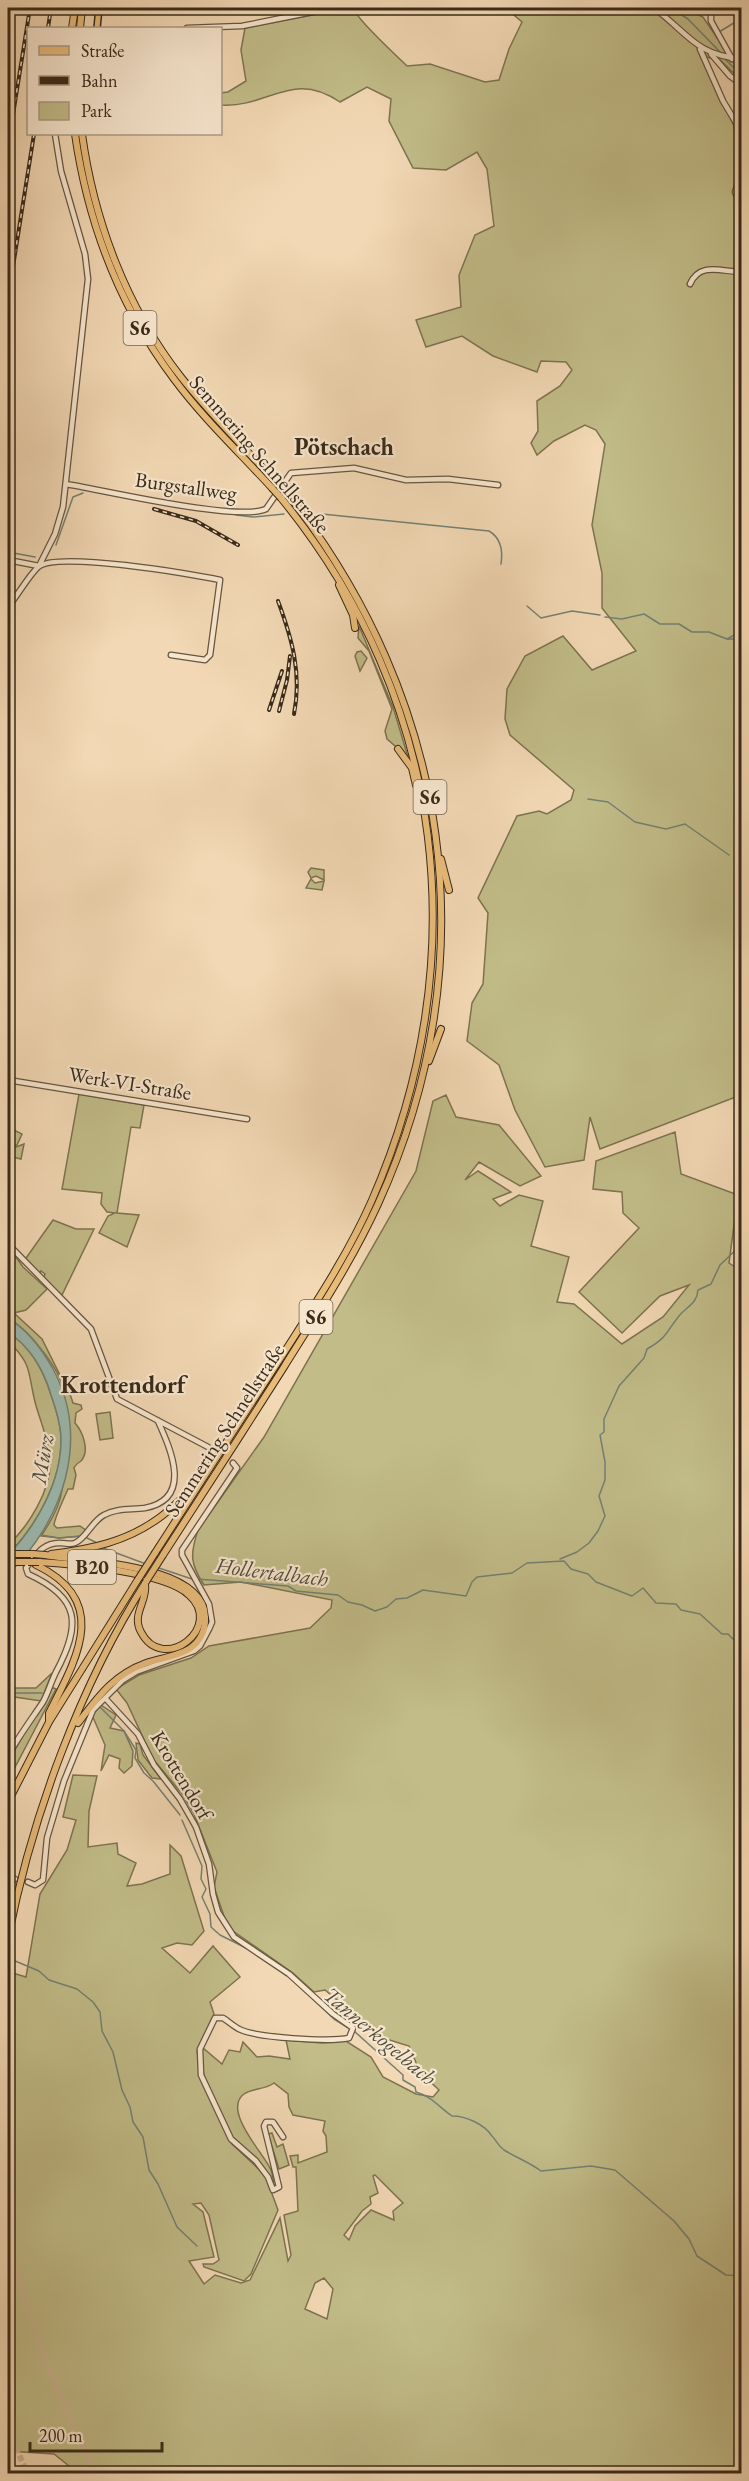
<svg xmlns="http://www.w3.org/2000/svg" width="749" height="2481" viewBox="0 0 749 2481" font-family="'EB Garamond',serif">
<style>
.green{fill:#c1bc88;stroke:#7d7350;stroke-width:1.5;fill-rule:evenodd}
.water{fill:#9bb9af;stroke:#748073;stroke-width:1.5}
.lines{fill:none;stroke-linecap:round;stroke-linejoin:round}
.stream{stroke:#748073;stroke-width:1.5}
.minor-tunnel{stroke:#cdb595;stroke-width:4.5;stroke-dasharray:4.5 2;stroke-linecap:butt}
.highway-tunnel{stroke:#cdb595;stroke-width:6;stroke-dasharray:6 3;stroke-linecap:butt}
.minor-casing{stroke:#675640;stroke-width:7}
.major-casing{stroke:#392a19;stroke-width:8}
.highway-casing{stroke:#392a19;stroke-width:8}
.minor{stroke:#f7e6ce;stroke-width:4.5}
.major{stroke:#e9bc7a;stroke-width:5}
.highway{stroke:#e9bc7a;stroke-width:6}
.rail-casing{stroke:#392a19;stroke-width:4}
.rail{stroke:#f7e6ce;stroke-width:1.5;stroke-dasharray:4.5;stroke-linecap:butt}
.highway-bridge-casing{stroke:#392a19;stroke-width:8;stroke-linecap:butt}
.highway-bridge{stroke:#e9bc7a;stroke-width:6}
.labels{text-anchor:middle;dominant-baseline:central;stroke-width:4.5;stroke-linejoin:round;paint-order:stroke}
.shield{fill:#f7e6ce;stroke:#72624f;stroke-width:1.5}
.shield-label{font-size:20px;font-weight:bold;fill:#392a19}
.street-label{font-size:21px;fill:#392a19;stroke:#f7e6ce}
.water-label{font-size:22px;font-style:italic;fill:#524e3e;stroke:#f7e6ce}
.quarter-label{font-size:24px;font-weight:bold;fill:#392a19;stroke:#f7e6ce}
</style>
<rect width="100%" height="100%" fill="#f2d8b4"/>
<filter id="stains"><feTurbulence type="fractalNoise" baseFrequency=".00333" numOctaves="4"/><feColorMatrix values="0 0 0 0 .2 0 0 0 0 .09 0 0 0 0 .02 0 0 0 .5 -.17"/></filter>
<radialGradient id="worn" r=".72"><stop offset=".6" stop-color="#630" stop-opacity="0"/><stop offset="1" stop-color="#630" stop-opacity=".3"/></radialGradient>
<g class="green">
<path d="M349,8H353C358,21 395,54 407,66L430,64L485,82L499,80L509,49L522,22L508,10L509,8H682L703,17L741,73V80L720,60L706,57L703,60L734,126L739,192L742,194L741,1095L600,1149L590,1117L584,1160L545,1167L515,1110L499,1065L467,1041L472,1003L483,984L488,913L478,898L517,816L539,811L547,814L571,800L574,790L510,735L505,719L507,689L525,656L563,636L592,670L636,651L602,608V573L592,525L605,444L596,430L585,425L554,441L537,455L531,443L538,431L537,401L560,386L572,370L566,362L541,361L537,372L493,356L462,336L426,347L416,320L461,307L459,275L475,235L494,226L487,169L477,152L446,170L413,168L389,121L391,99L367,87L340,102C292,69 269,108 221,105L220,93L228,92L246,81L241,50L245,28Z"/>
<polygon points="359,626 393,707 408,757 387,739 385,731 392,709 369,651 358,638"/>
<polygon points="361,651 367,658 360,671 355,656 357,652"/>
<polygon points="311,868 324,870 324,880 316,876 311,878 308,872"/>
<polygon points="311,879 315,883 324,881 322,890 306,888"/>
<polygon points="79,1094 144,1105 140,1128 131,1127 117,1213 139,1215 127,1247 99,1233 108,1216 115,1213 107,1212 101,1204 102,1193 62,1189"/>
<path d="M446,1095L456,1117L499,1125L541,1176L520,1186L479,1162L465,1180L478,1171L511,1192L493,1199L500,1206L519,1195L543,1201L531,1246L569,1257L557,1302L574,1304L622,1344L663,1317L689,1285L660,1296L622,1333L579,1292L639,1228L623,1213L622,1192L593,1189L596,1161L675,1132L681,1174L738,1195L729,1263L742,1272L741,2473L79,2474L54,2454L8,2451V1978L13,1973L26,1977L40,1894L67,1850L76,1820L63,1817L73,1775L97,1776L89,1811L88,1847L117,1843L118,1854L136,1863L127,1886L142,1884L170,1874V1845L181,1856L204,1931L192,1945L177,1943L162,1948L190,1973L213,1946L240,1977L210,2002L214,2014L197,2051L203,2084L232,2144L265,2175L278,2210L251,2274L244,2281L204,2267L203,2264H213L219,2260L209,2215L201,2203L193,2204L203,2212L214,2257L189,2261L204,2284L215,2275L241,2283L250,2280L280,2218L288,2261L291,2255L284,2215L298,2211L296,2167H293L290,2156L298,2155V2163L327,2152L326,2136L323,2131L325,2121L293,2115L289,2107L288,2094L274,2083C265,2090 252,2088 244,2094C222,2110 263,2153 270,2168C273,2173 273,2180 274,2186L271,2179C258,2166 241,2152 231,2137C220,2121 195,2067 203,2048L222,2064L229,2050L240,2052L243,2042L257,2057L269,2056L290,2059L286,2040L322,2043L346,2041L371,2057L383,2077L416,2094L433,2097L439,2090L420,2072L409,2046L383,2038L325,1990L314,1992L293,1973L233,1931L225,1919L214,1887L217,1872L194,1814L183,1795L153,1759L127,1703L116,1689L139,1675L191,1658L209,1646L310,1628L331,1608L332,1600L241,1582L204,1585C190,1564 190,1554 198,1530L264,1437L416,1171L433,1101ZM375,2175L403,2203L393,2211L394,2220L371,2210L355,2226L349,2240L344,2235L362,2211L371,2204L370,2197L378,2193L373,2176ZM324,2278L333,2289L327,2319L305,2309L315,2283Z"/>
<polygon points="12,1129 22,1134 17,1145 10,1147 8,1146"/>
<polygon points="24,1144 21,1159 8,1156 8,1150"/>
<polygon points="53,1220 76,1229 94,1229 62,1295 43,1279 45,1274 41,1271 39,1275 24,1261"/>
<path d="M8,1246L23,1267L47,1289L26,1310L14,1313L42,1339L60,1375L64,1376L73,1403L81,1405L82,1409L76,1413L75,1423C83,1432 90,1451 81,1461C78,1463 75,1465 74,1468L76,1475L73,1489H68C64,1498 55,1517 54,1525L57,1528L80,1526L87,1531L83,1536L59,1538L41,1536C50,1523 60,1505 62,1490C65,1472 67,1411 64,1394C61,1368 29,1331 8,1318Z"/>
<path d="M8,1332C30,1346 43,1369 51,1395C56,1409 61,1425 61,1440C62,1478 39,1520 15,1547L8,1545C28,1527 52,1489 50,1460C49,1440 40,1421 35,1402C27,1369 33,1367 8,1340Z"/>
<polygon points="110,1412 113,1438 100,1440 96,1414"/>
<polygon points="52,1673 41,1701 8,1696 8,1688 36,1688"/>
<polygon points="51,1687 56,1689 12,1773 8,1771 8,1762"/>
<polygon points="101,1705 116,1715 110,1728 124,1731 133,1751 132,1766 124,1773 119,1768 120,1759 109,1755 101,1771 105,1745 92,1715"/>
<polygon points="136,1743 140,1744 143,1755 161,1779 152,1778 138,1760"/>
<polygon points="272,2133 277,2147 283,2144 289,2165 279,2169 268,2134"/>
</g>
<path class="water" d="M8,1318C28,1330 42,1349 53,1369C91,1439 63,1522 8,1574V1555C36,1526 61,1483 61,1440C61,1426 56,1409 51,1395C44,1370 30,1347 8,1332Z"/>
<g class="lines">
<g class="stream">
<polyline points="671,8 688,19 721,53"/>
<polyline points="719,32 742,18"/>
<polyline points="725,59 742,76"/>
<path d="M322,514L489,531C501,538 503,551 501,564"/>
<polyline points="236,515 253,517 284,514"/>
<polyline points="56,545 73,497 83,493"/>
<polyline points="8,552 35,557"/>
<polyline points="527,606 541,618 572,611 600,615"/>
<polyline points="605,617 622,619 644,614 660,624 679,624 692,632 709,632 727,639 742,631"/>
<polyline points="727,639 736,639 742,644"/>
<polyline points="588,799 608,802 635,822 666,829 685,824 729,855"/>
<polyline points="734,857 742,857"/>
<polyline points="41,1535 59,1538 81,1536"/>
<polyline points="85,1537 97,1543"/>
<polyline points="103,1548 146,1564"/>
<path d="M560,1559L577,1552L589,1543L598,1531L605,1516L599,1496L605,1480V1462L600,1435L604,1432V1419L619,1386L644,1358L647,1349C668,1337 666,1332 679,1316C687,1306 697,1304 698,1290L711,1284L720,1265L742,1244"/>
<polyline points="159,1568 192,1579"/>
<polyline points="197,1579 288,1586 296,1591 338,1595 348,1602 362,1605 375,1611 387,1607 396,1599 407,1598 423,1590 466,1596 472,1582 477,1577 512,1573 527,1563 564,1561 571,1569 588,1574 596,1582 632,1596 643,1588 656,1603 676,1604 681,1610 700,1614 722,1634 728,1634 742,1648"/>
<polyline points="8,1693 42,1693"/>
<polyline points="100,1707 124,1731 136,1750 135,1758 144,1773 153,1781 180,1815"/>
<polyline points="182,1820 202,1866 201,1879 206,1889 202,1897 210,1914 211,1927 220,1935 248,1949"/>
<polyline points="252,1952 291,1978"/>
<polyline points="8,1958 39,1971 49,1980 77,1989 93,2002 100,2012 102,2031 113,2052 122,2090 130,2107 133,2122 143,2137 149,2170 158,2184 177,2227 197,2246"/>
<polyline points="294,1981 334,2019 350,2029"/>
<path d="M354,2031L403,2075V2080L415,2087L416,2092C431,2096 440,2108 452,2116C466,2116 484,2124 492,2136C497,2141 498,2146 504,2150C517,2158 529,2162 541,2171L591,2166L615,2170L674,2221L689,2239L697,2256L726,2275L742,2276"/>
<polyline points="45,2474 55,2474"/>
</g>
<polyline class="minor-tunnel" points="208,1447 233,1463"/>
<g class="highway-tunnel">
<path d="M8,2239C28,2322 59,2397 95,2474"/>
<polyline points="8,2431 28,2474"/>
</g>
<defs>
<g id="minor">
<path d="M654,8C688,33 695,55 742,59"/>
<polyline points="711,8 711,21 732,59"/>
<polyline points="187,28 242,26 332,8"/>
<polyline points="700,49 723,101 738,126 740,178 735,192 742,207"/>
<polyline points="711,54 730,76 742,85"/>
<path d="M690,284C700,261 722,272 742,272"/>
<path d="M66,484C103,490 238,522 266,509L291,473L354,468L406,480L448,479L498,485"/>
<polyline points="8,560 39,566 55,534 63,507 88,279 85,254 61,171 55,134"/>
<path d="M8,607C18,595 27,578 38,567C56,551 193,574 220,580L210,655L205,660L171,655"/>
<polyline points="8,1080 247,1119"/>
<polyline points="8,1244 91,1329 117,1399 208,1447"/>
<path d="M106,1699L138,1734L154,1765L180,1799L196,1827L209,1864L213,1894L218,1912L234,1937L289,1974L333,2014L353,2028L349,2038C330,2042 256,2038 239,2029C233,2026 228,2021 223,2018H215L200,2049L201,2075L231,2139L256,2161L268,2177L273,2190L279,2187L264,2126L266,2122H273L283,2137"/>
<path d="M8,1756C18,1737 31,1720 43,1702C48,1693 51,1682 56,1672C81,1625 81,1598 28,1574L26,1568C36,1555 43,1542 61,1543C66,1543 70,1545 75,1543C86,1539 92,1521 104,1515C116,1508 131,1510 145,1508C193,1499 171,1450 158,1421"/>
<polyline points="8,1877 15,1879"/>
<polyline points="28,1882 35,1885 43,1880 47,1838 64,1781 93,1710 123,1680 136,1672 194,1651 200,1646 209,1629 212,1622 209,1604 182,1555 182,1550 237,1468 233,1463"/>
</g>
<polyline id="major" points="97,28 99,8"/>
<g id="highway">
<polyline points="72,28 75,8"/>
<polyline points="80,28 82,8"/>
<path d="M75,134C88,224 119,306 174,379C203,418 239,452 272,488"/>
<path d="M82,134C94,221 126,307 181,377C210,414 244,447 276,482"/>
<polyline points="339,585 353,615 355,628"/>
<polyline points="398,749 412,768 416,785"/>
<polyline points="441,859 449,890"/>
<polyline points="429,1061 441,1029"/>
<path d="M155,1553C196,1489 237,1425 278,1362C311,1310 347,1257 372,1200C476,962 447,701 281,498"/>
<polyline points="8,1554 33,1554"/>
<path d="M51,1554C91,1549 126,1542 159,1518C173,1508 184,1495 198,1484"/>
<path d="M45,1555C84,1562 204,1564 205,1617C206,1630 200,1642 189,1649C176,1657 160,1658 146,1663C113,1675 98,1697 78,1723"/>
<path d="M163,1555C204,1492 244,1430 284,1367C317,1314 352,1261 378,1204C489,961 451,700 286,492"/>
<polyline points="8,1562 28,1562"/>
<path d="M39,1562C73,1564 165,1572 189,1595C225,1627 163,1675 141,1632C131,1614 148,1601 145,1584"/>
<path d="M36,1565C111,1601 77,1658 49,1713V1721"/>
<polyline points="8,1802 49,1722 137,1581"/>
<path d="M8,1938C32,1816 80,1685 147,1580"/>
</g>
</defs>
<use href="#minor" class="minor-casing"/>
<use href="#major" class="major-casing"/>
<use href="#highway" class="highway-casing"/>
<use href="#minor" class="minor"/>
<use href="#major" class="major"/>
<use href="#highway" class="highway"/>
<defs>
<g id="rail">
<polyline points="48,28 51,8"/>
<polyline points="8,146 30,8"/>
<polyline points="8,298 34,134"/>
<polyline points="154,509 196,521 238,545"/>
<path d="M278,601C292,639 302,673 294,714"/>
<polyline points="269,710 282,671"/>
<polyline points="279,711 287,680 290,656"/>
</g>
</defs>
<use href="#rail" class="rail-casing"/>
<use href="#rail" class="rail"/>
<defs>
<g id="highway-bridge">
<polyline points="276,482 286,492"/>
<polyline points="272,488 281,498"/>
<polyline points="33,1554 45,1555"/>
<polyline points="28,1562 39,1562"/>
<polyline points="147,1580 163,1555"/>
<polyline points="137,1581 155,1553"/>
</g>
</defs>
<use href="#highway-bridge" class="highway-bridge-casing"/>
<use href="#highway-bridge" class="highway-bridge"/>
</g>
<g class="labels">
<g class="shield">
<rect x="123.5" y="311" width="33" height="34" rx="4.5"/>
<rect x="413.5" y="780" width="33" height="34" rx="4.5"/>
<rect x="299.5" y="1300" width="33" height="34" rx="4.5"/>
<rect x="68" y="1550" width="48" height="34" rx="4.5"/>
</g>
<g class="shield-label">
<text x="140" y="328">S6</text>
<text x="430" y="797">S6</text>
<text x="316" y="1317">S6</text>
<text x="92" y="1567">B20</text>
</g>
<g class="street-label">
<text transform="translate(260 454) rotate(49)">Semmering Schnellstraße</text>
<text transform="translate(186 486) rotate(8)">Burgstallweg</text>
<text transform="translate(130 1083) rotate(9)">Werk-VI-Straße</text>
<text transform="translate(224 1430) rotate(-57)">Semmering Schnellstraße</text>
<text transform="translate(182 1775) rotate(59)">Krottendorf</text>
</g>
<g class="water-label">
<text transform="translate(42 1459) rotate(-81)">Mürz</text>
<text transform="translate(272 1572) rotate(7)">Hollertalbach</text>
<text transform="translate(380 2036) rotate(40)">Tannerkogelbach</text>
</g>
<g class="quarter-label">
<text x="344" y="446">Pötschach</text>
<text x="123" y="1384">Krottendorf</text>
</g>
</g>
<rect width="749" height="2481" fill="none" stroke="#f2d8b4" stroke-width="30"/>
<rect x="9" y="9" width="731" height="2463" fill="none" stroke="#392a19" stroke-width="3"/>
<rect x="15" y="15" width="719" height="2451" fill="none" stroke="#392a19" stroke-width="1.5"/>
<rect x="27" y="27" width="195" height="108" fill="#f7e6ce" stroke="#ab9b86" stroke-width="1.5"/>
<rect x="39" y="46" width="30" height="9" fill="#e9bc7a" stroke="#ab9b86" stroke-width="1.5"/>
<text x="81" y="57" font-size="18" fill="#392a19">Straße</text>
<rect x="39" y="76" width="30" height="9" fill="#392a19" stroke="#ab9b86" stroke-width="1.5"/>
<text x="81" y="87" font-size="18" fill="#392a19">Bahn</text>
<rect x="39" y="102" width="30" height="18" fill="#c1bc88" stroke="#ab9b86" stroke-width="1.5"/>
<text x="81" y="117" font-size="18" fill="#392a19">Park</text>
<path d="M30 2442v9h132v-9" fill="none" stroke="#392a19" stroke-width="3"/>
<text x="39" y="2442" font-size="18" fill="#392a19" stroke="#f7e6ce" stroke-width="4.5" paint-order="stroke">200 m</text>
<rect width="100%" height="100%" filter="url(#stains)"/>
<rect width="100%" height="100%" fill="url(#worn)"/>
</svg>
